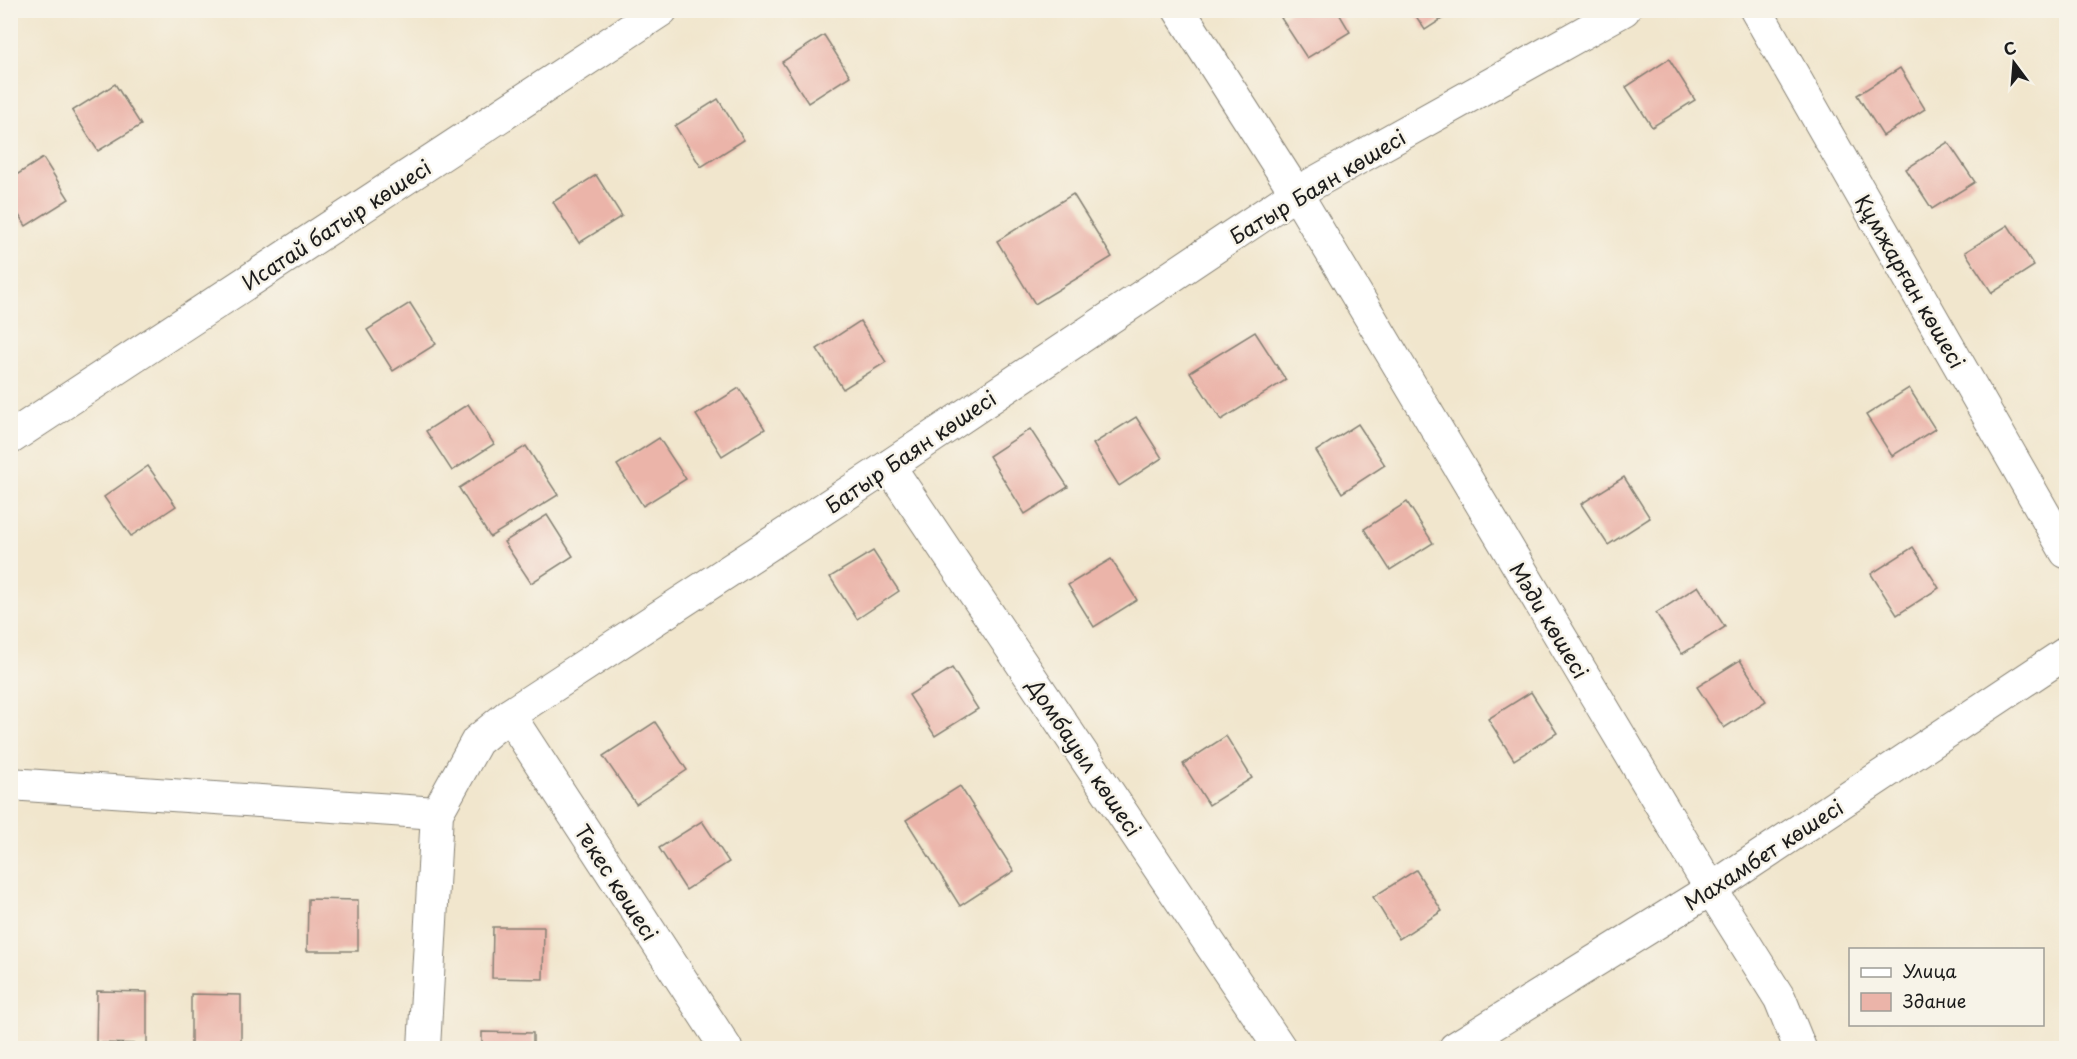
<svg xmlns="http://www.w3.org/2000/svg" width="2077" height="1059" viewBox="0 0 2077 1059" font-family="'Playpen Sans',sans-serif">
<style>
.building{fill:#ebb4a9}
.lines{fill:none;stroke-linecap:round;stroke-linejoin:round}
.street-casing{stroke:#868174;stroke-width:34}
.secondary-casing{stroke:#868174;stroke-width:35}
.street{stroke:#fff;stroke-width:32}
.secondary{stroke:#fff;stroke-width:33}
.labels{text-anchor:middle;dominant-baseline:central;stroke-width:5;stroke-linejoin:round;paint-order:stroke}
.street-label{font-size:21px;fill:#1c1c1c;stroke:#f7f3e8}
</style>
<rect width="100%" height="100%" fill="#f7f3e8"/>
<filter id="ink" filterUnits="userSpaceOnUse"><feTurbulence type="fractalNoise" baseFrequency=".0167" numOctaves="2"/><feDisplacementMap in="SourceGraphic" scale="12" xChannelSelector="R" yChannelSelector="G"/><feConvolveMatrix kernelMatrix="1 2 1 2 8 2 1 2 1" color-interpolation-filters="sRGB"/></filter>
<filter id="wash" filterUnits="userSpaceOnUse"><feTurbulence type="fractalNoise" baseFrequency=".008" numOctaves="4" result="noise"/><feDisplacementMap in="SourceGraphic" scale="24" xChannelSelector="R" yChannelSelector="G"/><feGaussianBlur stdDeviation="1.35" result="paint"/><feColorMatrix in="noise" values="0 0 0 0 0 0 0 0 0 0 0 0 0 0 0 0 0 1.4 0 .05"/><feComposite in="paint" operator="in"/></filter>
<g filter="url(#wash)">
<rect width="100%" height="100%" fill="#f1e6cd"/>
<g id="blocks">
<g class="building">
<polygon points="1293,10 1337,10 1350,32 1307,58 1281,18"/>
<polygon points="1412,10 1456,10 1425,30"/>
<polygon points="824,35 850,76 808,103 782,62"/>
<polygon points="1669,59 1695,100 1652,127 1626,87"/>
<polygon points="1900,68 1925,109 1883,136 1857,95"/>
<polygon points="115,84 141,125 98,151 72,111"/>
<polygon points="718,99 744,140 701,167 675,126"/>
<polygon points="1948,142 1975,182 1932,209 1906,169"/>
<polygon points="43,158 69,199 26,226 10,202 10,179"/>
<polygon points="596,175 622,216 579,243 553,202"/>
<polygon points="1073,194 1112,257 1035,304 997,241"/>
<polygon points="2008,225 2034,266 1992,293 1965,252"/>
<polygon points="410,303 436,344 393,371 367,330"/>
<polygon points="860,321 886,362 843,389 817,349"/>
<polygon points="1255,332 1286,380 1221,420 1190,372"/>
<polygon points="739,388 765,429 722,456 696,415"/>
<polygon points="1909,388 1935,429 1892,456 1866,415"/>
<polygon points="468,404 494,444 452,471 426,431"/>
<polygon points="1136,417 1162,458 1119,486 1093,444"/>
<polygon points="1358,424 1385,465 1342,493 1316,451"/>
<polygon points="1030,429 1068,487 1025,514 989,456"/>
<polygon points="659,438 686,479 643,506 617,465"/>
<polygon points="526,446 558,495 490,537 459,488"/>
<polygon points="148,466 176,506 131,536 104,497"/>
<polygon points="1624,477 1650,518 1608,545 1581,504"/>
<polygon points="1407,502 1433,543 1390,570 1364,529"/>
<polygon points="547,515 573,556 531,583 504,542"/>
<polygon points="1913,547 1939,588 1897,615 1871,574"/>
<polygon points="873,551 899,591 857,619 830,577"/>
<polygon points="1111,559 1137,600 1094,627 1068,585"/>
<polygon points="1698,586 1725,627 1682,654 1656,613"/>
<polygon points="1740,660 1766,701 1724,728 1697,687"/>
<polygon points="952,668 978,709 935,736 909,695"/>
<polygon points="1531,692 1557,733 1514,760 1488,719"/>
<polygon points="655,722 687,770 636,804 603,756"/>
<polygon points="1226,736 1252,778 1209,805 1183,764"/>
<polygon points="960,786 1014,871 960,906 906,820"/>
<polygon points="702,821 729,862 686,890 659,848"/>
<polygon points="1416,870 1442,911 1399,939 1373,897"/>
<polygon points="308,899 358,900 358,951 307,951"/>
<polygon points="493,927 544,927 543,979 492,978"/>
<polygon points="97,991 147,992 147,1044 96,1043"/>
<polygon points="191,994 241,995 241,1046 191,1046"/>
<polygon points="482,1032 533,1033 533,1048 482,1048"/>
</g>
</g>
</g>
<g filter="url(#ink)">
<use href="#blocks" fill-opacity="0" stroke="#868174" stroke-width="1.5"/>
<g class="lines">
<defs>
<g id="street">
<polyline points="1179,10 1296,193 1711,889 1780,999 1800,1048"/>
<polyline points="1756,10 2066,552"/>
<polyline points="889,466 1280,1048"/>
<polyline points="509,715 726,1048"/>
<polyline points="10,784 437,813"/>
<polyline points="424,1048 437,813 477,741 509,715 889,466 1296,193 1624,10"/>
<polyline points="1455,1048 1711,889 2066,653"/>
</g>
<polyline id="secondary" points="10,438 661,10"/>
</defs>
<use href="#street" class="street-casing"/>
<use href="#secondary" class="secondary-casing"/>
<use href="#street" class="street"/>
<use href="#secondary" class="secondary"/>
</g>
</g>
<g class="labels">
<g class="street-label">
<text transform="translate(1317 186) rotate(-31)">Батыр Баян көшесі</text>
<text transform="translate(336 224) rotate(-33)">Исатай батыр көшесі</text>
<text transform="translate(1911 281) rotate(60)">Құмжарған көшесі</text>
<text transform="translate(910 451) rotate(-34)">Батыр Баян көшесі</text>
<text transform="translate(1550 620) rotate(59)">Мәди көшесі</text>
<text transform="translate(1085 757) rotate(56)">Домбауыл көшесі</text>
<text transform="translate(1763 854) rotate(-33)">Махамбет көшесі</text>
<text transform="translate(617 882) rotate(57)">Текес көшесі</text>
</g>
</g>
<rect width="2077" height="1059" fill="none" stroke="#f7f3e8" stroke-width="36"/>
<rect x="1849" y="948" width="195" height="78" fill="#f7f3e8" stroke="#9f9d96" stroke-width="1.5"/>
<rect x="1861" y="968" width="30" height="9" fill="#ffffff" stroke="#9f9d96" stroke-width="1.5"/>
<text x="1903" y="978" font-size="18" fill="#1c1c1c">Улица</text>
<rect x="1861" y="993" width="30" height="18" fill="#ebb4a9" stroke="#9f9d96" stroke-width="1.5"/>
<text x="1903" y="1008" font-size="18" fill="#1c1c1c">Здание</text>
<g transform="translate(2014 63) rotate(344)" stroke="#f7f3e8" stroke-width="4.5" paint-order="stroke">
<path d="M0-4.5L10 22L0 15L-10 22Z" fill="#1c1c1c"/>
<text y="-9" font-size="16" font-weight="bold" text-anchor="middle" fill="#1c1c1c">С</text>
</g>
</svg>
